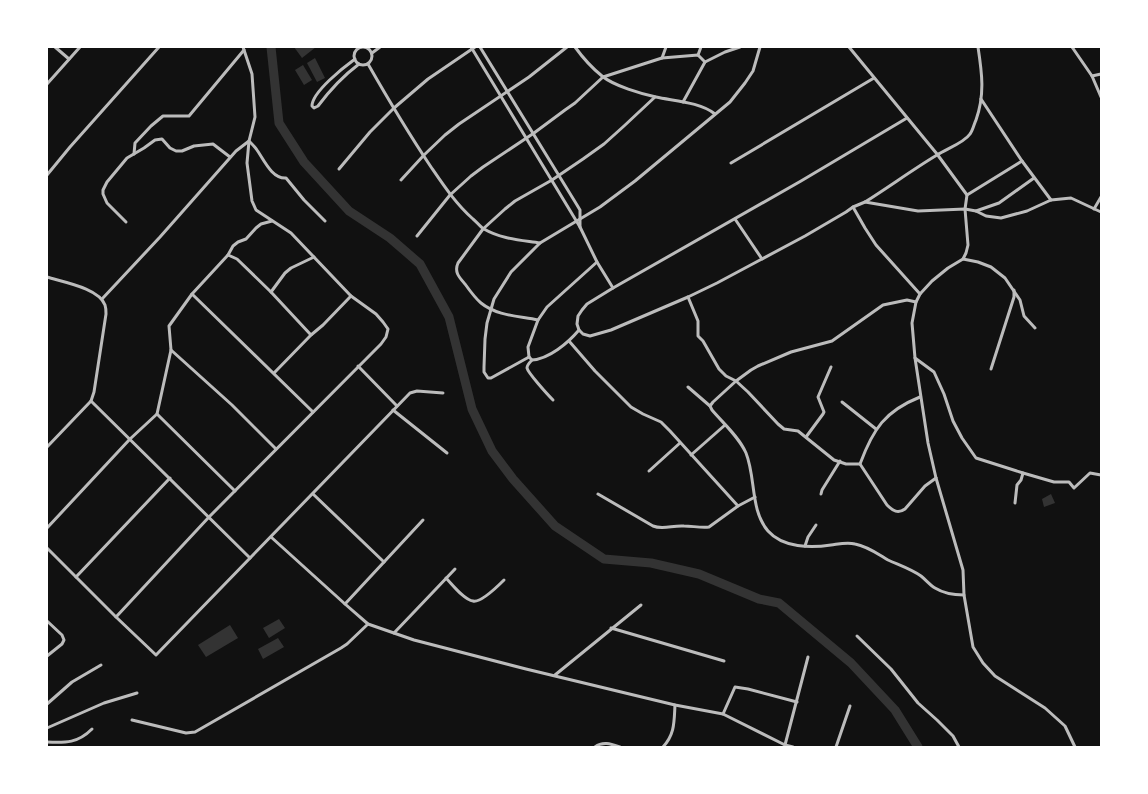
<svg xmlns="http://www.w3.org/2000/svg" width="1148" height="794" viewBox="0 0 1148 794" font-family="'Open Sans',sans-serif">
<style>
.water{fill:#333}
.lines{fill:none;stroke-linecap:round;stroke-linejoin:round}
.river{stroke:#333;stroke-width:9}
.minor{stroke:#bcbcbc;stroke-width:3}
</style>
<rect width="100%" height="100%" fill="#111"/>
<g class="water">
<polygon points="294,47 316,47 302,58"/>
<polygon points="315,58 325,78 317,82 307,63"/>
<polygon points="303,65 312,80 304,85 295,70"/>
<polygon points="1051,494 1055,503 1044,507 1042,499"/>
<polygon points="279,619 285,628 269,638 263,628"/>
<polygon points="230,625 238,638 206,657 198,645"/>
<polygon points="278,638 284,647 263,659 258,649"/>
</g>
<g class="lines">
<polyline class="river" points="271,47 279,123 304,162 349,211 390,238 420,264 449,317 472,409 492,451 513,479 555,526 604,559 651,563 699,574 759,599 779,603 851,663 895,710 918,747"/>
<g class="minor">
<polyline points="55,47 69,59"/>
<polyline points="471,47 580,227 597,262 613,288"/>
<polyline points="480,47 577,205 580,210 580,227"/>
<path d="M575,47C583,58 592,68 602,76C614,86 642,94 656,97C674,101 700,102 715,114"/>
<polyline points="849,47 937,154 967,195"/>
<polyline points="1072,47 1092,76 1101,97"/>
<circle cx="363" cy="56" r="9"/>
<polyline points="372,53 380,47"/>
<polyline points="698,55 701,47"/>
<polyline points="662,58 666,47"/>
<path d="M355,59C344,67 312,92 312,106L314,108L318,106C330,90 343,76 359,64"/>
<path d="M368,64C388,99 409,134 431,167C444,186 456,204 473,219C477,222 480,227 484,229C501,239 521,240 540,243"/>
<polyline points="1092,76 1101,74"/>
<polyline points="47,84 80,47"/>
<polyline points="981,99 1022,161 1051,200"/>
<polyline points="683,102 705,62 725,52 740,47"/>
<path d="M907,118L801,181L613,288L587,304L582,310L578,316L577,324L579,330L583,334L590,336L611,330L688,297L717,283L805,236L846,212L853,207L865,202C889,187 912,170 937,155C946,149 964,143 970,134C973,130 974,124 976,120C985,95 982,73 978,47"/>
<polyline points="134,154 135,143 151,126 163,116 189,116 244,50"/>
<polyline points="1022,161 967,195 965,209 968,245 966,253 963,259 948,268 932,281 920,294 916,302 912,323 915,358 928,443 936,478 963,570 964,595 973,647 983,663 995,676 1045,708 1065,726 1075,747"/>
<polyline points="731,163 874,78"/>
<polyline points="339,169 370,132 394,108 428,79 475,47"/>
<polyline points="47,175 70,147 159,47"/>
<polyline points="401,180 424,155 445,135 459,124 529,77 567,47"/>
<polyline points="865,202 918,211 965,209 976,211 986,216 1001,218 1027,211 1051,200 1071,198 1101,212"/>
<polyline points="853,207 865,228 876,245 920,294"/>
<polyline points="1094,209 1101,197"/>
<polyline points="976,211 999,203 1034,178"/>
<polyline points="735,219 762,259"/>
<polyline points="126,222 107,203 103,194 103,190 107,182 127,158 144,148 155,140 162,139 170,148 176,151 182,151 194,146 213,144 230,157"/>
<polyline points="417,236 450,195 471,176 483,167 534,133 565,110 575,103 603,77 662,58 698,55 705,62"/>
<polyline points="228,255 233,246 238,242 246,239 256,228 261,224 272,221"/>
<polyline points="963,259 978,262 991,267 1005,278 1020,300 1024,316 1035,328"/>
<path d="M47,277C63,282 99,288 105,305C106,308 106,311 106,314L94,392L91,401L47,447"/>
<polyline points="271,292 285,273 291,268 314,257"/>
<polyline points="192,294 313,412"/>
<path d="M688,297L698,321V336L703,341L719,369L726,376L736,381L748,392L778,424L784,429L798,431L834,460L846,464H860L887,505C893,511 898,514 905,509L925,486L936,478"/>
<path d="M102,299L160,237L236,151L249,141C252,144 255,147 257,150C264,160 272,179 286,178L304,200L325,221"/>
<path d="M538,320C519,316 497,316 481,303C475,298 470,291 465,284C459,277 454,272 458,263L483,229L505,209L515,201L552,180L583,159L604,144L624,126L655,97"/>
<polyline points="569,341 595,371 631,407 643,414 661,422 670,431 738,506"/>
<polyline points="171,350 232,405 276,449"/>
<polyline points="529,357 491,378 488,378 484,372 484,367 485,339 487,323 494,299 511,272 540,243 600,207 635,181 730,102 745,83 753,71 760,47"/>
<polyline points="529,357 528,347 538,320 547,307 597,262"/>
<path d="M529,357L532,360C549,359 568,343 579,330"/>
<polyline points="915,358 934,372 944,394 953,421 962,438 976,458 1023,473 1054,482 1069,482 1074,488 1090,473 1101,475"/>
<path d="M532,360C530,362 527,365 527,368C528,373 548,395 553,400"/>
<polyline points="358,366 397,406"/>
<polyline points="991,369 1014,297 1014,290"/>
<polyline points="274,373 311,335 323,325 351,296"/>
<path d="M688,387L710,406L712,410C723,423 739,437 746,453C756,478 750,510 768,531C783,548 811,548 831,545C839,544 847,542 855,544C867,546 878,554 888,560C899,565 911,569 921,576C926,580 930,585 935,588C943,593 954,595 964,595"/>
<polyline points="91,401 250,558"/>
<polyline points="842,402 876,429"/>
<polyline points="710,406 713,402 736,381 751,370 758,366 791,352 832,341 883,305 907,300 916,302"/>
<polyline points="393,410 447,453"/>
<polyline points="157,414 235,491"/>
<polyline points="806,437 823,414 824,412 818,397 831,367"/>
<polyline points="691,455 725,425"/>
<path d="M860,464C873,429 885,411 920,397"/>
<polyline points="649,471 680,443"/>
<polyline points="313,494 384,562"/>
<path d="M598,494L653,526C663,530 673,525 684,526C692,526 701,528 709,527L738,506L755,497"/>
<polyline points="821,494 822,490 840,461"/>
<polyline points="1015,503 1017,485 1021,480 1023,473"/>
<polyline points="47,528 130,439 157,414 171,350 169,326 192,294 228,255 237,259 271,292 311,335"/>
<polyline points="271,537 345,604 368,624 414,640 526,669 675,705 723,714 785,745 793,747"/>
<polyline points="805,546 808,537 816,525"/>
<polyline points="47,548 116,617 156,655 410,393 417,391 443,393"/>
<polyline points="76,577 170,478"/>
<path d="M446,578C452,584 464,600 473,601C481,603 498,586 504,580"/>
<polyline points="345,604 423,520"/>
<polyline points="116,617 209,517 381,344 386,337 388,329 383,322 376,314 351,296 291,233 256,210 252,201 247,163 249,141 255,117 252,74 243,47"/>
<polyline points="47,621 62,635 64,640 62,644 47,656"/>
<polyline points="611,628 724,661"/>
<polyline points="394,633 455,569"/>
<polyline points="857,636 891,669 918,703 937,720 953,736 959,747"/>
<polyline points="555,675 641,605"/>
<polyline points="47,704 72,682 101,665"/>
<polyline points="723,714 735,687 748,689 797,702"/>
<polyline points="132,720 186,733 195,732 341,648 347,644 368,624"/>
<polyline points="47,728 104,703 137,693"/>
<path d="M47,742C66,743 78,743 92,729"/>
<polyline points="785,745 808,657"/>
<path d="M595,747C603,741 611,744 620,747"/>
<path d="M663,747C675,734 674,722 675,705"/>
<polyline points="836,747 850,706"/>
</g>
</g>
<rect width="1148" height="794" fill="none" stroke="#ffffff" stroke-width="96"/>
</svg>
